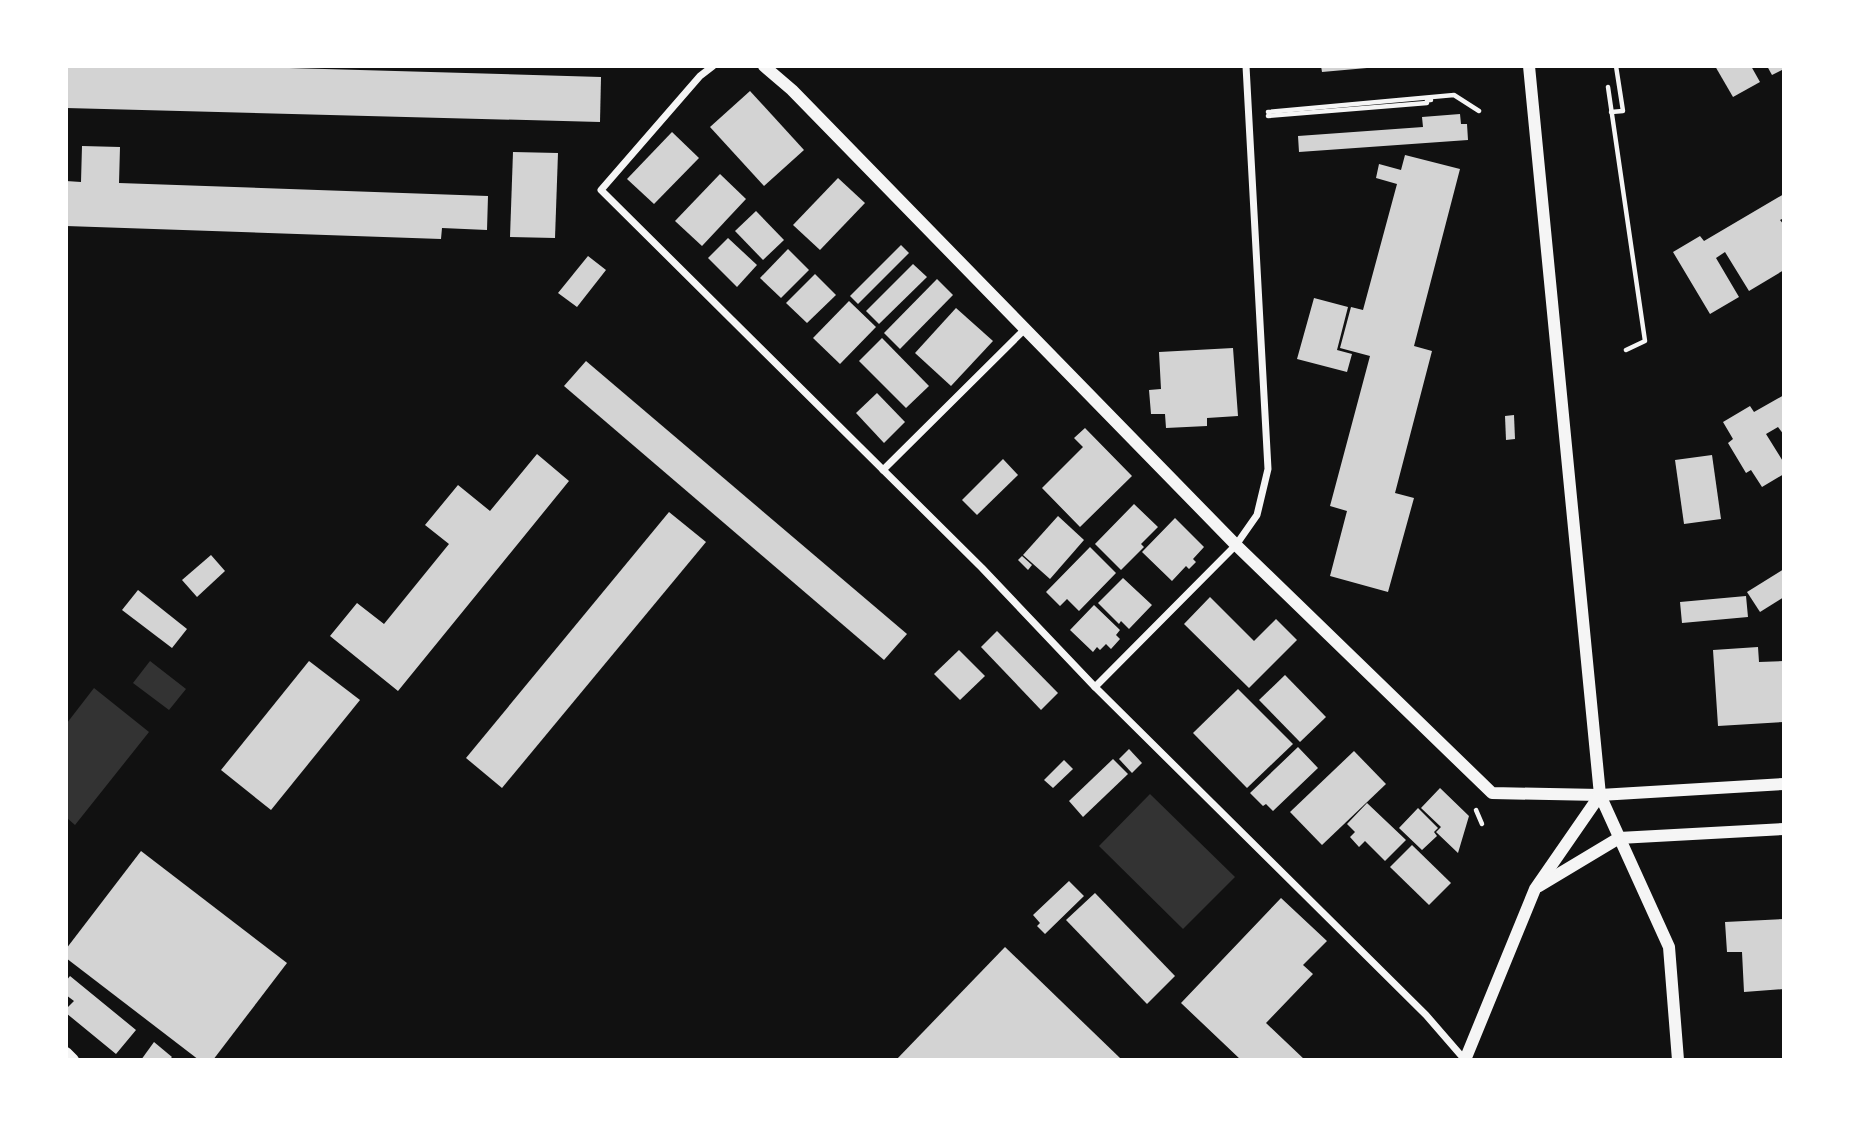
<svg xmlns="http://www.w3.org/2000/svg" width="1850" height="1126" viewBox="0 0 1850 1126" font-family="'Source Serif 4',serif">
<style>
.water{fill:#333}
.building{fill:#d3d3d3}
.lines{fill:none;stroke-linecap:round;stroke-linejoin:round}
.path{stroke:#f5f5f5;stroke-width:4.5}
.minor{stroke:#f5f5f5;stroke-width:7}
.tertiary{stroke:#f5f5f5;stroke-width:12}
</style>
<rect width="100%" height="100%" fill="#111"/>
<g class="water">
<polygon points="150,661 186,689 169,710 133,683"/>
<polygon points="94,688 149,732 75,825 67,818 67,723"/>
<polygon points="1150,794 1235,877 1183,929 1099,846"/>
</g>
<g class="building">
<polygon points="66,66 222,66 601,77 600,122 66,108"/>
<polygon points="1321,66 1366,66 1367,68 1322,72"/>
<polygon points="1715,66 1751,66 1760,82 1733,97"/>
<polygon points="1767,66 1784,66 1784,69 1772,75"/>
<polygon points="750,91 804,150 764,186 710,127"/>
<polygon points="1460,114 1461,124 1467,124 1468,140 1299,152 1298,136 1423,127 1422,117"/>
<polygon points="672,132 699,158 654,204 627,179"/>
<polygon points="82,146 120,147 119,183 488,196 487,230 442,228 441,239 66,226 66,181 81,182"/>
<polygon points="513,152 558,153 555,238 510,237"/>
<polygon points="1405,155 1460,169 1414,346 1432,351 1395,493 1414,498 1388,592 1330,576 1347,511 1330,506 1370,356 1340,348 1351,307 1363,310 1397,184 1376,178 1379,164 1401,170"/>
<polygon points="720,174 746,199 702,246 675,221"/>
<polygon points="838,178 865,203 820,250 793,225"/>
<polygon points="1784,194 1784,218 1780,220 1784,225 1784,270 1749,291 1725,252 1716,258 1739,297 1710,314 1673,252 1700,236 1704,241"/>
<polygon points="756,211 784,240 763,260 735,231"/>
<polygon points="728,238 757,265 737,287 708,258"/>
<polygon points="901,245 909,253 858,304 850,296"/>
<polygon points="788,249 809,270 781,298 760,278"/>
<polygon points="588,256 606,270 577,307 558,293"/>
<polygon points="913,264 927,277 879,324 866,311"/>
<polygon points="815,274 836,295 807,323 786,303"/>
<polygon points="937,279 953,295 900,349 884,333"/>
<polygon points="1314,298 1348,307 1337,350 1352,354 1347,372 1297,359"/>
<polygon points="849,301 876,327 840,364 813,338"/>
<polygon points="956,308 993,341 951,386 915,353"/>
<polygon points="882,338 929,386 906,408 859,361"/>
<polygon points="1233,348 1238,416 1207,418 1207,426 1166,428 1165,414 1151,414 1149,390 1161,389 1159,352"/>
<polygon points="586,361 907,634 884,660 564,386"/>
<polygon points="877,393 905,422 884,443 856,413"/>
<polygon points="1784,395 1784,435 1778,427 1766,434 1784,463 1784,474 1762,487 1751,470 1746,473 1728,443 1733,439 1723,422 1750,406 1754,412"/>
<polygon points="1514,415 1515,439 1506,440 1505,416"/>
<polygon points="1085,428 1132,476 1080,527 1042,488 1083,447 1074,438"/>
<polygon points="537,454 569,481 398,691 330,636 357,603 384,624 449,544 425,525 458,485 490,511"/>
<polygon points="1712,455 1721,519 1684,524 1675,460"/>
<polygon points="1003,459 1018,475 977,515 962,500"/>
<polygon points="1134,504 1158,527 1141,544 1144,547 1121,570 1095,544"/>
<polygon points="669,512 706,542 502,788 466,758"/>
<polygon points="1058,516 1084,540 1050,579 1023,555"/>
<polygon points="1175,518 1204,547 1193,559 1196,562 1189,569 1186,566 1172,581 1142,552"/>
<polygon points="1090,547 1116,573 1079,611 1067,599 1060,606 1046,592"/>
<polygon points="211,555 225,571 197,597 182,580"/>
<polygon points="1022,556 1032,565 1028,570 1018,560"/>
<polygon points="1784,569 1784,597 1760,612 1747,592"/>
<polygon points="1123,578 1152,605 1129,629 1121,621 1119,624 1098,603"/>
<polygon points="138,590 187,629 172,648 122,610"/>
<polygon points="1746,596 1748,617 1682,623 1680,602"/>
<polygon points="1210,597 1254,641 1276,619 1297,640 1249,688 1184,624"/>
<polygon points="1094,605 1120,630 1116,635 1120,639 1111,649 1106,644 1100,650 1097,647 1093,652 1070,630"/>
<polygon points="997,631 1058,693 1041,710 981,647"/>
<polygon points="1758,647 1759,662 1784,661 1784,722 1718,726 1713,650"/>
<polygon points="959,650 985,676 960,700 934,674"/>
<polygon points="309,661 360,700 271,810 221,770"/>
<polygon points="1285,675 1326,717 1300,742 1259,700"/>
<polygon points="1238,689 1293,744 1247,788 1193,733"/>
<polygon points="1298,747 1318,768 1273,811 1266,804 1263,806 1250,793"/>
<polygon points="1129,749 1142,763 1132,773 1119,759"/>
<polygon points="1354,751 1386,784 1322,845 1290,812"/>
<polygon points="1113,759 1128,774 1083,817 1069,801"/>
<polygon points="1064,760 1073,769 1053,788 1044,780"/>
<polygon points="1440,788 1469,816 1458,853 1436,832 1441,827 1421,808"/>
<polygon points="1367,803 1406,840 1385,861 1365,841 1359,847 1350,837 1355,832 1347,824"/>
<polygon points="1418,808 1438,828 1434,832 1437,836 1422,850 1399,828"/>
<polygon points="1412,845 1451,883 1429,905 1390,867"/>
<polygon points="141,851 287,963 213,1060 199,1060 66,958 66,949"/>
<polygon points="1069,881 1084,896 1045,934 1037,926 1040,923 1033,915"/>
<polygon points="1095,893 1175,976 1147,1004 1066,920"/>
<polygon points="1281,898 1327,941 1303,965 1313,974 1266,1023 1305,1060 1241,1060 1181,1003"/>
<polygon points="1784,919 1784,989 1744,992 1742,952 1727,952 1725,922"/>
<polygon points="1005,947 1120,1058 1119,1060 896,1060"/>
<polygon points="70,976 136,1030 116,1054 66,1013 66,1009 74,1001 66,995 66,981"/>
<polygon points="154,1042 172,1057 169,1060 141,1060"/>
</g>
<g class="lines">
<g class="path">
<polyline points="1608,87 1645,341 1626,350"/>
<polyline points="1268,112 1454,95 1479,111"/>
<polyline points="1611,112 1623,111 1616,66"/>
<polyline points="1268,116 1427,103 1427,100 1431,100"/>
<polyline points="1476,810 1482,824"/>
</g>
<g class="minor">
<polyline points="713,66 700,76 601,190 982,568 1095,687 1426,1015 1465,1060"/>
<polyline points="883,470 1025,329"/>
<polyline points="1095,687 1236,545 1257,515 1268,469 1246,66"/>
</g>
<g class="tertiary">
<polyline points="764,66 792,90 1236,545 1492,793 1600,795 1784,784"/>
<polyline points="1600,795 1669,947 1678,1060"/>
<polyline points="1539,886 1619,838 1784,829"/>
<polyline points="66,1053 73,1060"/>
<polyline points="1465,1060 1535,889 1600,795 1529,66"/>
</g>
</g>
<rect width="1850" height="1126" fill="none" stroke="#ffffff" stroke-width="136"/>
</svg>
